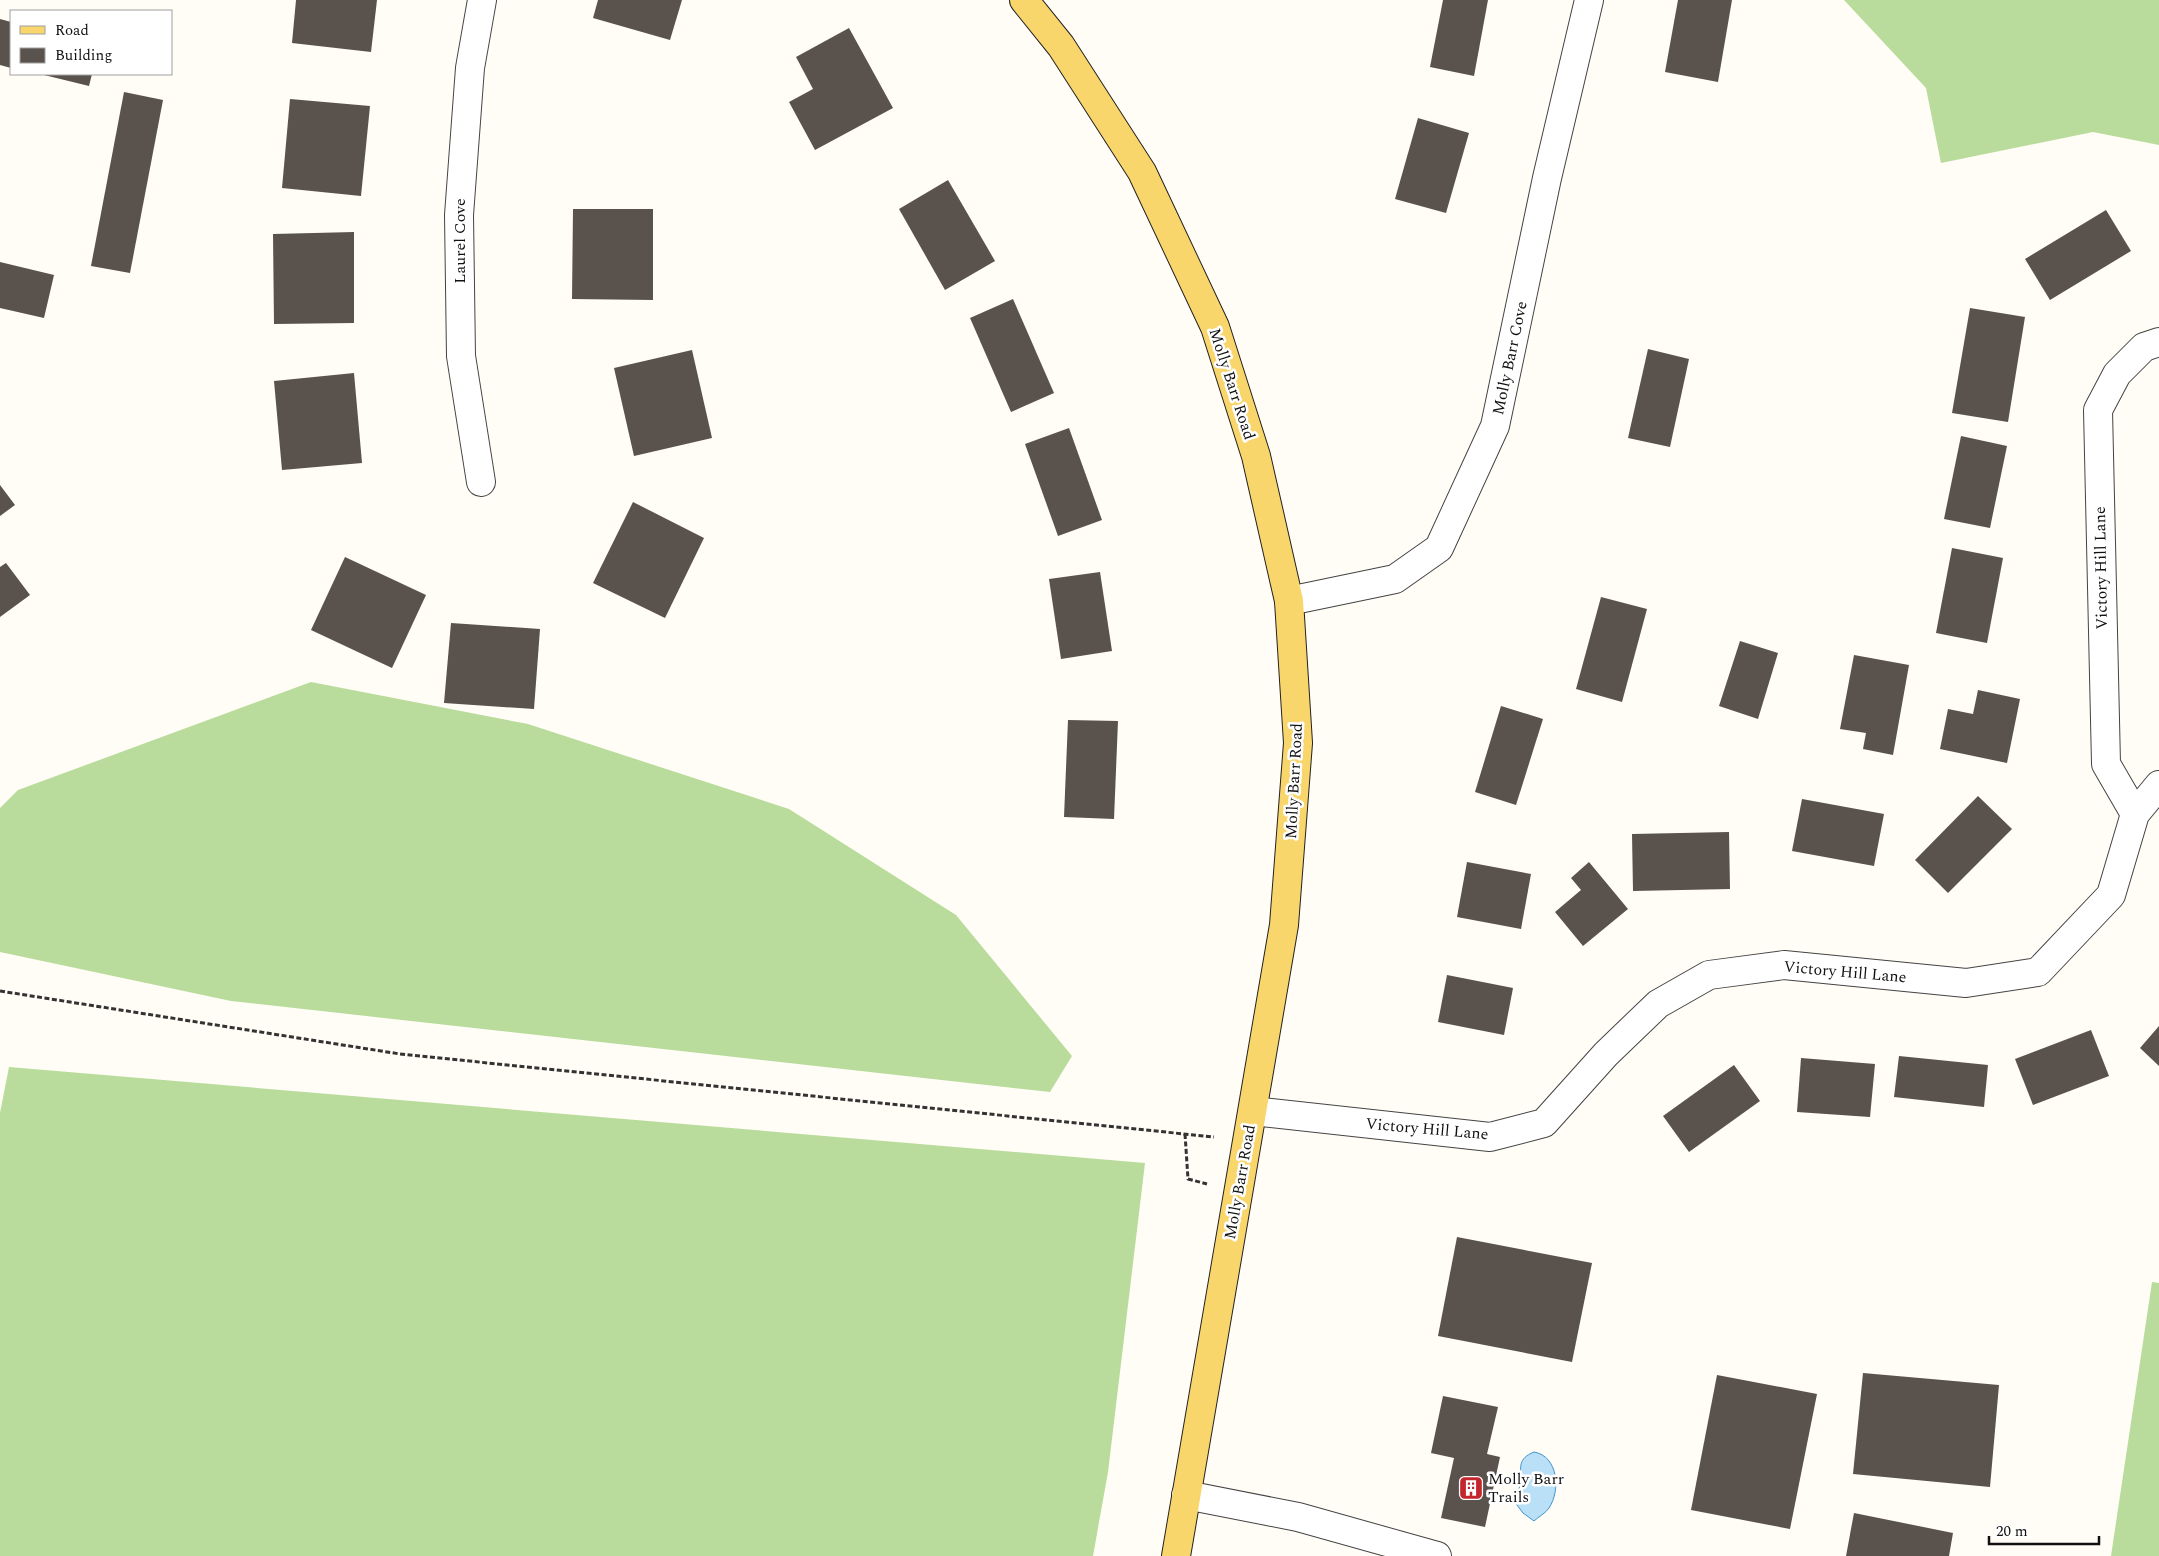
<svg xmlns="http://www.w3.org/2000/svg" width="2159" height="1556" viewBox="0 0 2159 1556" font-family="Spectral,serif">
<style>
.forest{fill:#b9dc9c}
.water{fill:#b9e0f7;stroke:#3f96cf}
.building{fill:#5a524d}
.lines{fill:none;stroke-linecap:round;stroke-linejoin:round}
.minor-casing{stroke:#444;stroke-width:30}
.major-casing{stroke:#222;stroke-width:30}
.path{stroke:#333;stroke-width:3;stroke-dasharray:5 2.5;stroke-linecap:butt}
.minor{stroke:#fff;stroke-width:28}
.major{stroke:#f9d66b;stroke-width:28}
.labels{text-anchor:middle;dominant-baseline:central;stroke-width:5;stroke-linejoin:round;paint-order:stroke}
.street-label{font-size:16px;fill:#111;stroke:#fff}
.poi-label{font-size:16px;fill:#111;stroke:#fff;text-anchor:start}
</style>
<rect width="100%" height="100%" fill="#fffdf5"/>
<g class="forest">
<polygon points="1844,0 2159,0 2159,145 2093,132 1941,163 1926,88"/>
<polygon points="311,682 528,724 789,809 956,915 1072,1056 1050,1092 231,1001 0,952 0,808 18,790"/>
<polygon points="9,1067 1145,1163 1108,1472 1093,1556 0,1556 0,1113"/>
<polygon points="2152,1282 2159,1283 2159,1556 2111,1556"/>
</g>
<path class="water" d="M1534,1452C1558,1456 1561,1490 1549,1508C1546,1513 1538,1517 1534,1521L1523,1513L1514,1501C1516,1495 1520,1488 1521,1482C1521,1467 1517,1459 1534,1452Z"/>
<g class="building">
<polygon points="296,0 377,0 371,52 292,43"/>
<polygon points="598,0 682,0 670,40 593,18"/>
<polygon points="1443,0 1488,0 1474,76 1430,67"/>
<polygon points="1678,0 1732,0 1718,82 1665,72"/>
<polygon points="0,19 11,22 11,68 0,65"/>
<polygon points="849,28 893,108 815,150 789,102 813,89 796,57"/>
<polygon points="40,74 92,74 89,86"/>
<polygon points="124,92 163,100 130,273 91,266"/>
<polygon points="290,99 370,106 361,196 282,188"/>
<polygon points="1418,118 1469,133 1446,213 1395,199"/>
<polygon points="948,180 995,261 945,290 899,209"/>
<polygon points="573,209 653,209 653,300 572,299"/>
<polygon points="2106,210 2131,251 2050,300 2025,259"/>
<polygon points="354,232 354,323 274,324 273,234"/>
<polygon points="0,262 54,275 44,318 0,308"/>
<polygon points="1013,299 1054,393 1011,412 970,318"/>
<polygon points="1970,308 2025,317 2008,422 1952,413"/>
<polygon points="1648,349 1689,359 1670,447 1628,438"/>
<polygon points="692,350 712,438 634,456 614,368"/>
<polygon points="354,373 362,463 282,470 274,381"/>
<polygon points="1069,428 1102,520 1058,536 1025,444"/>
<polygon points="1961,436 2007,446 1990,528 1944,519"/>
<polygon points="0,485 15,505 0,516"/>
<polygon points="633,502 704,538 665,618 593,583"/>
<polygon points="1952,548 2003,558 1987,643 1936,633"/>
<polygon points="345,557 426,595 392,668 311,630"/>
<polygon points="6,563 30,595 0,617 0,567"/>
<polygon points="1100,572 1112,651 1061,659 1049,579"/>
<polygon points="1601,597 1647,609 1622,702 1576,689"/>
<polygon points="451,623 540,629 534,709 444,703"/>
<polygon points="1740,641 1778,653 1758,719 1719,706"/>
<polygon points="1854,655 1909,665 1893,755 1863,749 1866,733 1840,729"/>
<polygon points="1978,690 2020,699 2007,763 1940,749 1948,709 1973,714"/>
<polygon points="1501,706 1543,719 1516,805 1475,792"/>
<polygon points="1068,720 1118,721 1114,819 1064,817"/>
<polygon points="1978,796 2012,829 1948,893 1915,860"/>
<polygon points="1802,799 1884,814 1874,866 1792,851"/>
<polygon points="1729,832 1730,889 1633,891 1632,834"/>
<polygon points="1467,862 1531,874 1521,929 1457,917"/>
<polygon points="1589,862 1628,909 1583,946 1555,912 1581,890 1571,878"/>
<polygon points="1447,975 1513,988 1504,1035 1438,1022"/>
<polygon points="2159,1026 2159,1066 2140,1048"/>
<polygon points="2091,1030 2109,1076 2033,1105 2015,1059"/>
<polygon points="1899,1056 1988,1065 1984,1107 1894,1097"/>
<polygon points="1801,1058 1875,1064 1870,1117 1797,1112"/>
<polygon points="1734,1065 1760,1101 1689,1152 1663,1116"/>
<polygon points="1457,1237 1592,1263 1572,1362 1438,1336"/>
<polygon points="1863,1373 1999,1385 1990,1487 1853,1474"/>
<polygon points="1717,1375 1817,1394 1790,1529 1691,1510"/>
<polygon points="1443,1396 1498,1407 1487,1454 1500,1457 1485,1527 1441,1518 1454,1458 1431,1453"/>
<polygon points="1854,1513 1953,1533 1949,1556 1846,1556"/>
</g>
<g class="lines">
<defs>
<g id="minor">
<polyline points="481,482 461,356 459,215 470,68 482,0"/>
<polyline points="1289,601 1395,579 1439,548 1495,426 1547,178 1589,0"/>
<polyline points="2135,814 2106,764 2098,410 2117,374 2144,347 2159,342"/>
<polyline points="1253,1111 1490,1137 1544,1123 1606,1054 1658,1004 1709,975 1784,965 1966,983 2038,972 2111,895 2135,814 2159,785"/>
<polyline points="1186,1495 1298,1517 1437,1556"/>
</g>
<polyline id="major" points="1024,0 1061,46 1142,172 1215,327 1256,456 1289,601 1298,743 1284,925 1176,1556"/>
</defs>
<use href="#minor" class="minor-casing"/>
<use href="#major" class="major-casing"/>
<g class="path">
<polyline points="0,991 400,1054 1214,1137"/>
<polyline points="1185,1134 1188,1179 1207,1184"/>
</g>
<use href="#minor" class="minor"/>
<use href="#major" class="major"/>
</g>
<defs>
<symbol id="building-square" viewBox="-11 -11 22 22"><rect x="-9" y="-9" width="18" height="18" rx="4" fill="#c4262e" stroke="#fff"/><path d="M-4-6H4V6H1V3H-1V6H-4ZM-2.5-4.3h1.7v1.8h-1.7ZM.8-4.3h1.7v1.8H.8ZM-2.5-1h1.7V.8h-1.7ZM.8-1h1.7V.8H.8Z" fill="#fff"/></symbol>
</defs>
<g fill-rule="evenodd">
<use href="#building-square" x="1457" y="1474" width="28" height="28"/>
</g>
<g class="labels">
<g class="street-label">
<text transform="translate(460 241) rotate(-90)">Laurel Cove</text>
<text transform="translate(1510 358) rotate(-78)">Molly Barr Cove</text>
<text transform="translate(1232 384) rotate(72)">Molly Barr Road</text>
<text transform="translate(2101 568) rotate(-91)">Victory Hill Lane</text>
<text transform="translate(1294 781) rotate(-87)">Molly Barr Road</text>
<text transform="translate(1845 972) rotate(5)">Victory Hill Lane</text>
<text transform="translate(1427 1129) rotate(5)">Victory Hill Lane</text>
<text transform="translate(1240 1182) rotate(-80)">Molly Barr Road</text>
</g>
<g class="poi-label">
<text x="1488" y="1479">Molly Barr<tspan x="1488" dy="18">Trails</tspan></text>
</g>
</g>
<rect x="10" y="10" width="162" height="65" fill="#ffffff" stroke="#a0a0a0"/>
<rect x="20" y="26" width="25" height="8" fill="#f9d66b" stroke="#a0a0a0"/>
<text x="55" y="35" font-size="15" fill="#111111">Road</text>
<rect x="20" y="48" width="25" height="15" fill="#5a524d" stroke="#a0a0a0"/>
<text x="55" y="60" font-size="15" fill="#111111">Building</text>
<path d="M1989 1536v8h110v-8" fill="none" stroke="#111111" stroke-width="2.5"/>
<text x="1996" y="1536" font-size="15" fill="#111111" stroke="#ffffff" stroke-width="4" paint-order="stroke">20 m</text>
</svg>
